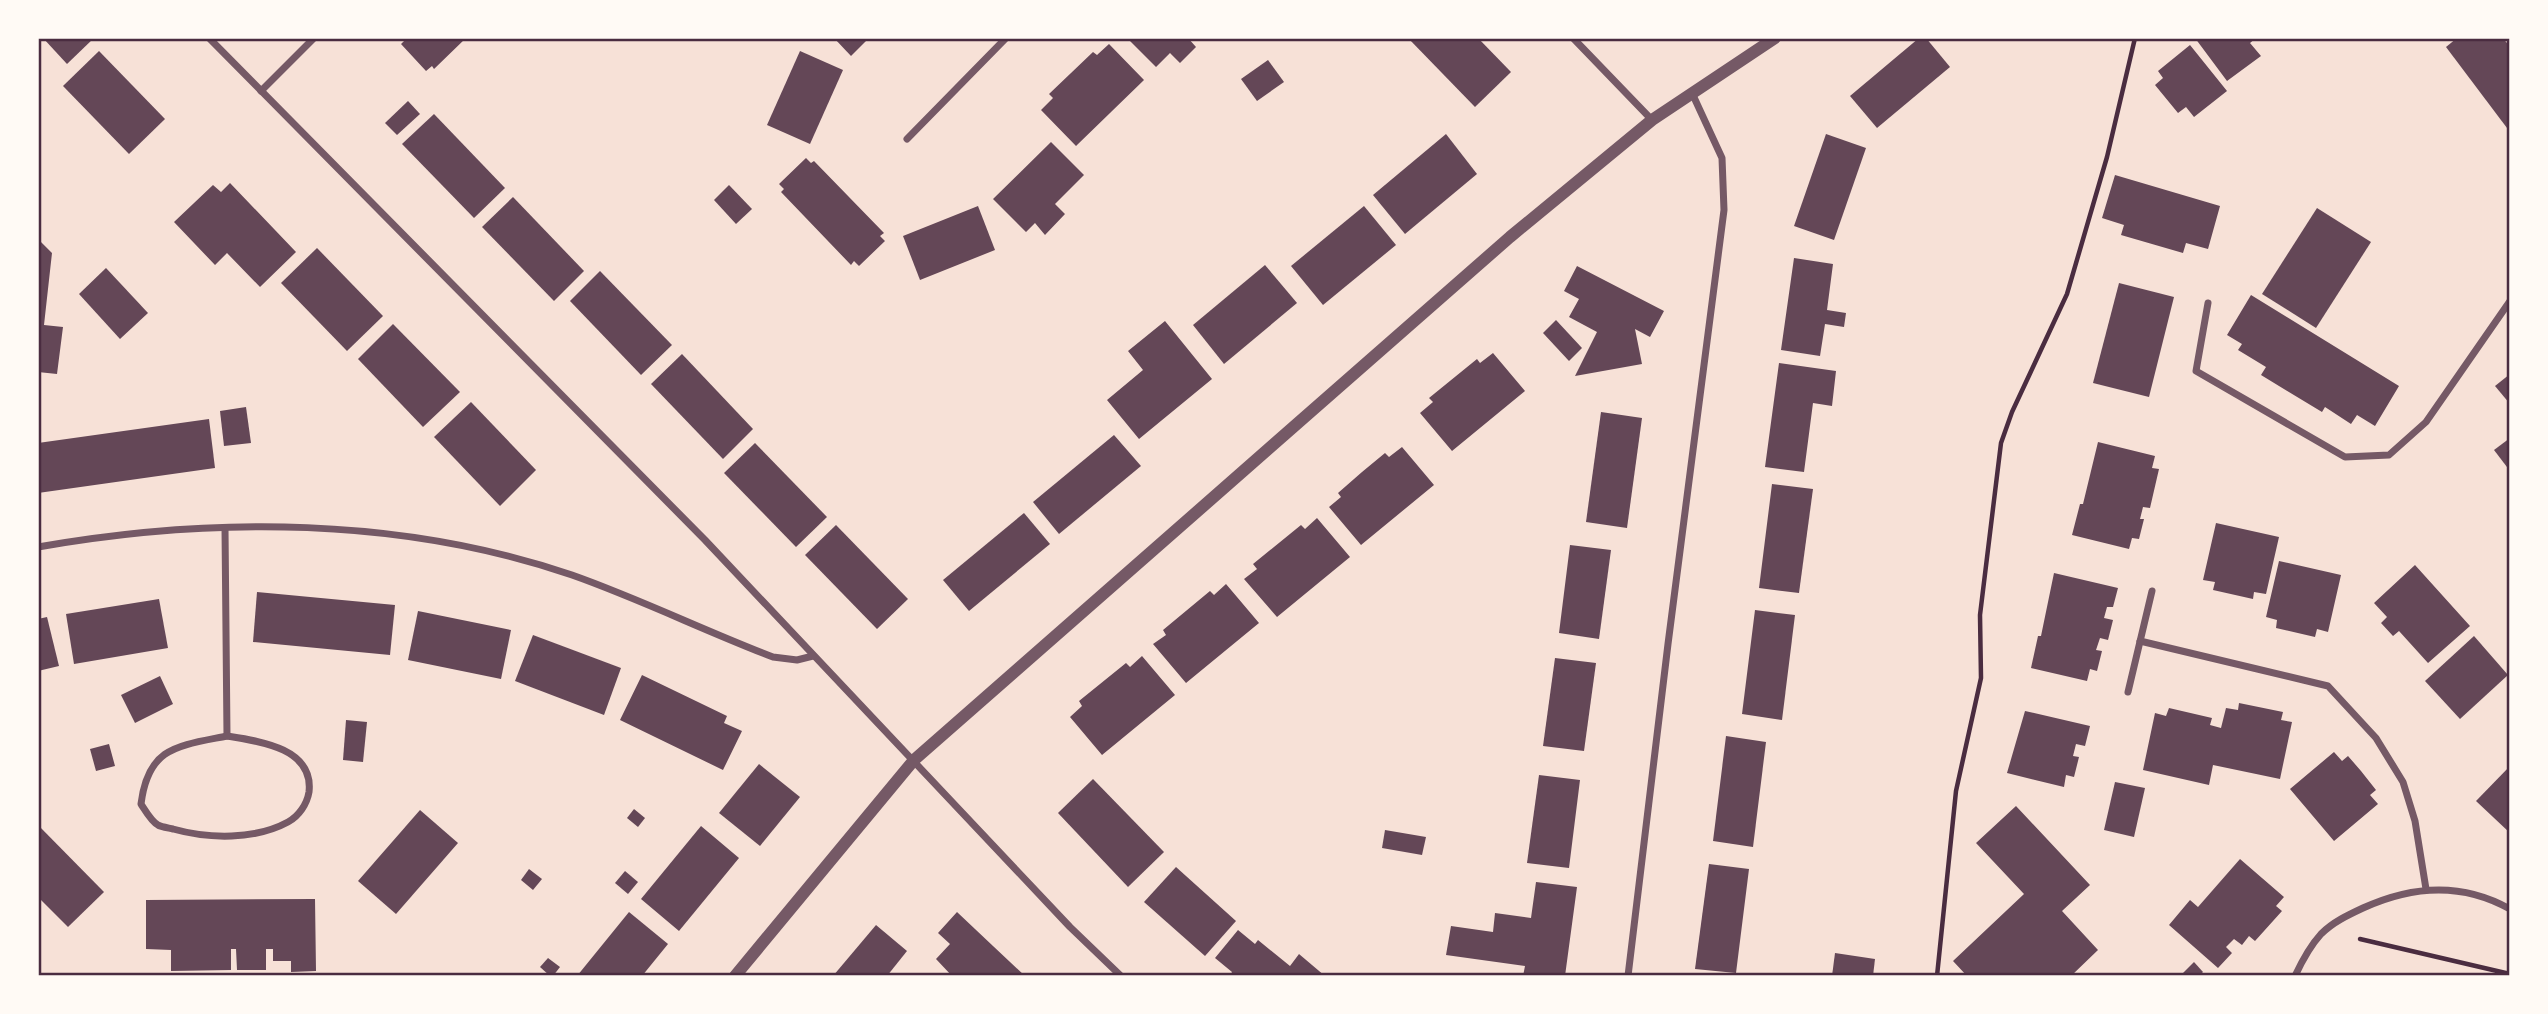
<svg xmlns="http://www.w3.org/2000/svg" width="2548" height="1014" viewBox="0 0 2548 1014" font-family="'Sofia Sans Condensed',sans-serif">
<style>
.building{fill:#644757}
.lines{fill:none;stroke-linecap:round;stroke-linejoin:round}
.path{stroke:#4a2c40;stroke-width:4.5}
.minor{stroke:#755966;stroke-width:7}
.tertiary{stroke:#755966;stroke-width:12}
.neatline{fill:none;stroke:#4a2c40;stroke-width:2.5}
</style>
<rect width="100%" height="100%" fill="#f7e1d7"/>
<g class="building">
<polygon points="43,38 94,38 67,64"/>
<polygon points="407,38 466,38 434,69 432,66 426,71 401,44"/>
<polygon points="834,38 869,38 851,56"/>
<polygon points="1127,38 1188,38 1196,47 1180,63 1170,53 1156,67"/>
<polygon points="1408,38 1478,38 1511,72 1475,107"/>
<polygon points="1919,38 1926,38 1950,67 1877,128 1850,96"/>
<polygon points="2195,38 2256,38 2250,43 2261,56 2227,81"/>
<polygon points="2457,38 2503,38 2510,47 2510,132 2446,47"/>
<polygon points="1109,44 1144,80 1076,146 1041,110 1053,98 1049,94 1093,52 1097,55"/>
<polygon points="2190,45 2227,91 2194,117 2186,107 2178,113 2155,85 2163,78 2158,71"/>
<polygon points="99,51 165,119 129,154 63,86"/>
<polygon points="800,51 843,70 810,144 767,125"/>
<polygon points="1268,60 1284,82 1257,101 1241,79"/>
<polygon points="408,101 420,114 397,135 385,123"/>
<polygon points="434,114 505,188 474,218 402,144"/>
<polygon points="1446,134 1477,174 1405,234 1373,195"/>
<polygon points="1826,134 1866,148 1834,240 1794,226"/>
<polygon points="1051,142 1084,175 1055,204 1065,214 1045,235 1035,223 1026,232 993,199"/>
<polygon points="806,158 811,163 814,161 884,233 880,236 885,241 859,266 854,261 851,265 781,192 784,189 779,184"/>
<polygon points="2115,175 2220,206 2208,249 2186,243 2183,253 2121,235 2124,225 2102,218"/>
<polygon points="230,183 296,252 260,287 227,253 215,265 174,222 213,185 221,192"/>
<polygon points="729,185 752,209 736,224 714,200"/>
<polygon points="513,197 584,271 554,301 482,227"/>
<polygon points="978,206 995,250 920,280 903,236"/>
<polygon points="1364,206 1396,245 1323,305 1291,266"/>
<polygon points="2317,208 2371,242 2316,328 2262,294"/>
<polygon points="38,239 52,253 44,325 63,327 57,374 38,372"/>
<polygon points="317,248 383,316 347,351 281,283"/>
<polygon points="1794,258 1833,264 1827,310 1846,313 1844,327 1825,324 1820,356 1781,350"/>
<polygon points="1265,265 1297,303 1224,364 1193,325"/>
<polygon points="1577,266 1664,311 1650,337 1635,329 1642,364 1575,376 1597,332 1569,317 1579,299 1564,291"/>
<polygon points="106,268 148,313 120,339 79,294"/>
<polygon points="600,271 672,345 641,375 570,301"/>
<polygon points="2119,283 2174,297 2149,397 2093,383"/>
<polygon points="2251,295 2399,386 2375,426 2357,415 2351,424 2325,407 2322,412 2261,375 2266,367 2238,350 2242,344 2227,335"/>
<polygon points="1556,320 1582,348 1569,361 1543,333"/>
<polygon points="1165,321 1212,379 1139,439 1107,400 1143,370 1128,351"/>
<polygon points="393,324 460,392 423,427 358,359"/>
<polygon points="1493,353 1525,391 1452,451 1420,413 1433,402 1429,398 1477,359 1480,363"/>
<polygon points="682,354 753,429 723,459 651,384"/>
<polygon points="1779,363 1836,371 1832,406 1813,403 1804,472 1765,467"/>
<polygon points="2510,374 2510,404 2495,386"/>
<polygon points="471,402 536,470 500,506 434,437"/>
<polygon points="246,407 251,443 224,446 220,411"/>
<polygon points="1601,412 1642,418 1627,528 1586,522"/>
<polygon points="209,419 215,468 38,493 38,443"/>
<polygon points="1114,435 1141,466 1059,534 1033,502"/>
<polygon points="2510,438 2510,471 2494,450"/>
<polygon points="2098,442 2155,456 2152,468 2159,469 2150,508 2143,507 2140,519 2144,519 2139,539 2132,538 2129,549 2072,535 2080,504 2083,504"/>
<polygon points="755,443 827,517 796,547 724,473"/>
<polygon points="1402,447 1434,485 1361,545 1329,507 1341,497 1338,493 1362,472 1385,453 1389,457"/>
<polygon points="1772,484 1813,489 1799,593 1759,588"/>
<polygon points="1024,513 1050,544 969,611 943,580"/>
<polygon points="1317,518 1350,557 1277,617 1244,579 1257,569 1253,564 1301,525 1305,529"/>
<polygon points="2216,523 2279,537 2266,594 2254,592 2253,599 2213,590 2215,582 2203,580"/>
<polygon points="836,525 908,599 877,629 805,555"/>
<polygon points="1570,545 1611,550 1599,639 1559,633"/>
<polygon points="2279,561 2341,575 2328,632 2317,629 2315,637 2276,628 2277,620 2266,617"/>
<polygon points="2415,565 2470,626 2428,663 2399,631 2393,636 2381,623 2387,617 2374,603"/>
<polygon points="2054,573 2118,588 2113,607 2107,607 2104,618 2113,620 2108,640 2100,638 2096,650 2102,651 2097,671 2090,669 2087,681 2031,668 2038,636 2041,636"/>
<polygon points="1226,584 1259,623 1186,683 1153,644 1166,635 1163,630 1210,591 1214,595"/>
<polygon points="257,592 395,605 390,655 253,642"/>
<polygon points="159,599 168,648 74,664 66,614"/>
<polygon points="1755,610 1795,615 1782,720 1742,714"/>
<polygon points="418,611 511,630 501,679 408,660"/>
<polygon points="47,617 59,666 38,671 38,619"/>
<polygon points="533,635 621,668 604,715 515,681"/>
<polygon points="2474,636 2508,675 2460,719 2425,681"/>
<polygon points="1142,656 1175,695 1102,755 1070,717 1082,706 1079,701 1126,663 1130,667"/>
<polygon points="1555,658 1596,663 1584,751 1543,746"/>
<polygon points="642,675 727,716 724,723 742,731 723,770 620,720"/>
<polygon points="160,676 173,704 135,723 121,695"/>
<polygon points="2239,703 2283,712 2281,720 2292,722 2280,779 2213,765 2209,785 2143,770 2155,713 2166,716 2169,708 2212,718 2210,725 2221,728 2226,708 2238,710"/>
<polygon points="2025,711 2090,726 2085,746 2076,744 2073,756 2079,757 2074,777 2066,775 2064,787 2007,773"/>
<polygon points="346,720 367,722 363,762 343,760"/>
<polygon points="1726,736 1766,742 1753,847 1713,841"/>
<polygon points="109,744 115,766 96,771 90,749"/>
<polygon points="2334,752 2342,761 2348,756 2361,771 2376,790 2370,795 2378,804 2334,841 2290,789"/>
<polygon points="759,764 800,797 760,846 719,813"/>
<polygon points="2510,766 2510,833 2476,801"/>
<polygon points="1539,775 1580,780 1569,868 1527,863"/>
<polygon points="1093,779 1164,852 1128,887 1058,813"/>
<polygon points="2115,782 2145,788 2134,837 2104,830"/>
<polygon points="2016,806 2090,885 2062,911 2098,950 2071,976 1967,976 1953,961 2024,894 1976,843"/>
<polygon points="634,809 645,818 638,827 627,818"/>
<polygon points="420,810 458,843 396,914 358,881"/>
<polygon points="38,825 104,892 68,927 38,897"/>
<polygon points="701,826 739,858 679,931 641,899"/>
<polygon points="1385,830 1426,837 1422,855 1382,848"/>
<polygon points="2240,859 2284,897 2276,906 2282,911 2255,941 2249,936 2242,945 2234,939 2226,947 2232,953 2218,968 2169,925 2190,900 2198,907"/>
<polygon points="1709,864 1749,869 1736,973 1695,969"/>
<polygon points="1176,867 1236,921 1205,956 1144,902"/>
<polygon points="529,869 542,879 533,890 521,880"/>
<polygon points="625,871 638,882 628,894 615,883"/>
<polygon points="1536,882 1577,887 1565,976 1523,976 1525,966 1446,955 1451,926 1493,932 1495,913 1531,918"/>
<polygon points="315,899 316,971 291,972 291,961 273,961 273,949 266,949 266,970 237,970 236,949 231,949 231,970 171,971 171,950 146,949 146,900"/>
<polygon points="629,912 668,944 642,976 577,976"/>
<polygon points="957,912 993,946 1025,976 952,976 936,959 950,944 938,933"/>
<polygon points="876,925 907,951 887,976 833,976"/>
<polygon points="1238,930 1255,944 1258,940 1290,966 1299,954 1325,976 1230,976 1232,972 1215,958"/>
<polygon points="1835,953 1875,959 1873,976 1832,976"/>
<polygon points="548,958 560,967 553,976 550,976 540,967"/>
<polygon points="2194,962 2203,972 2199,976 2180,976"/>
</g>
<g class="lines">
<g class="path">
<polyline points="2360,939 2510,974"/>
<polyline points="1937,976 1956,791 1981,678 1980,615 2001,443 2012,412 2067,294 2107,157 2135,38"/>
</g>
<g class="minor">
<polyline points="209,38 705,540 1070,927 1121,976"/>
<polyline points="1573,38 1652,120"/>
<polyline points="261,91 314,38"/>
<polyline points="907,139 1006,38"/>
<polyline points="2208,303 2196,371 2345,457 2389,455 2426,422 2510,301"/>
<polyline points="225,528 227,736"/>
<path d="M38,547C214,516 402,517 572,575C640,599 705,631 773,657L797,660L813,656"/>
<polyline points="2140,641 2328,686 2376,738 2403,782 2415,821 2426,889"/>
<polyline points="2128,692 2152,591"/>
<path d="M227,736C259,741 314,748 309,792C307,804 299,816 288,822C255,840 209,839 173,829C169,828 161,827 158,825C151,821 145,810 141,804C148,747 177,746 227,736Z"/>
<polyline points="1628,976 1668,644 1724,210 1722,158 1692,93"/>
<path d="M2295,976C2302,961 2310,946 2321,934C2333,922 2348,915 2363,908C2411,886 2462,882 2510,909"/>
</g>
<polyline class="tertiary" points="735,976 914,760 1510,237 1652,120 1775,38"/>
</g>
<rect width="2548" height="1014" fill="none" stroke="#fffaf5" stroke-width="80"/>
<rect x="40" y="40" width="2468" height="934" class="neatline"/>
</svg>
